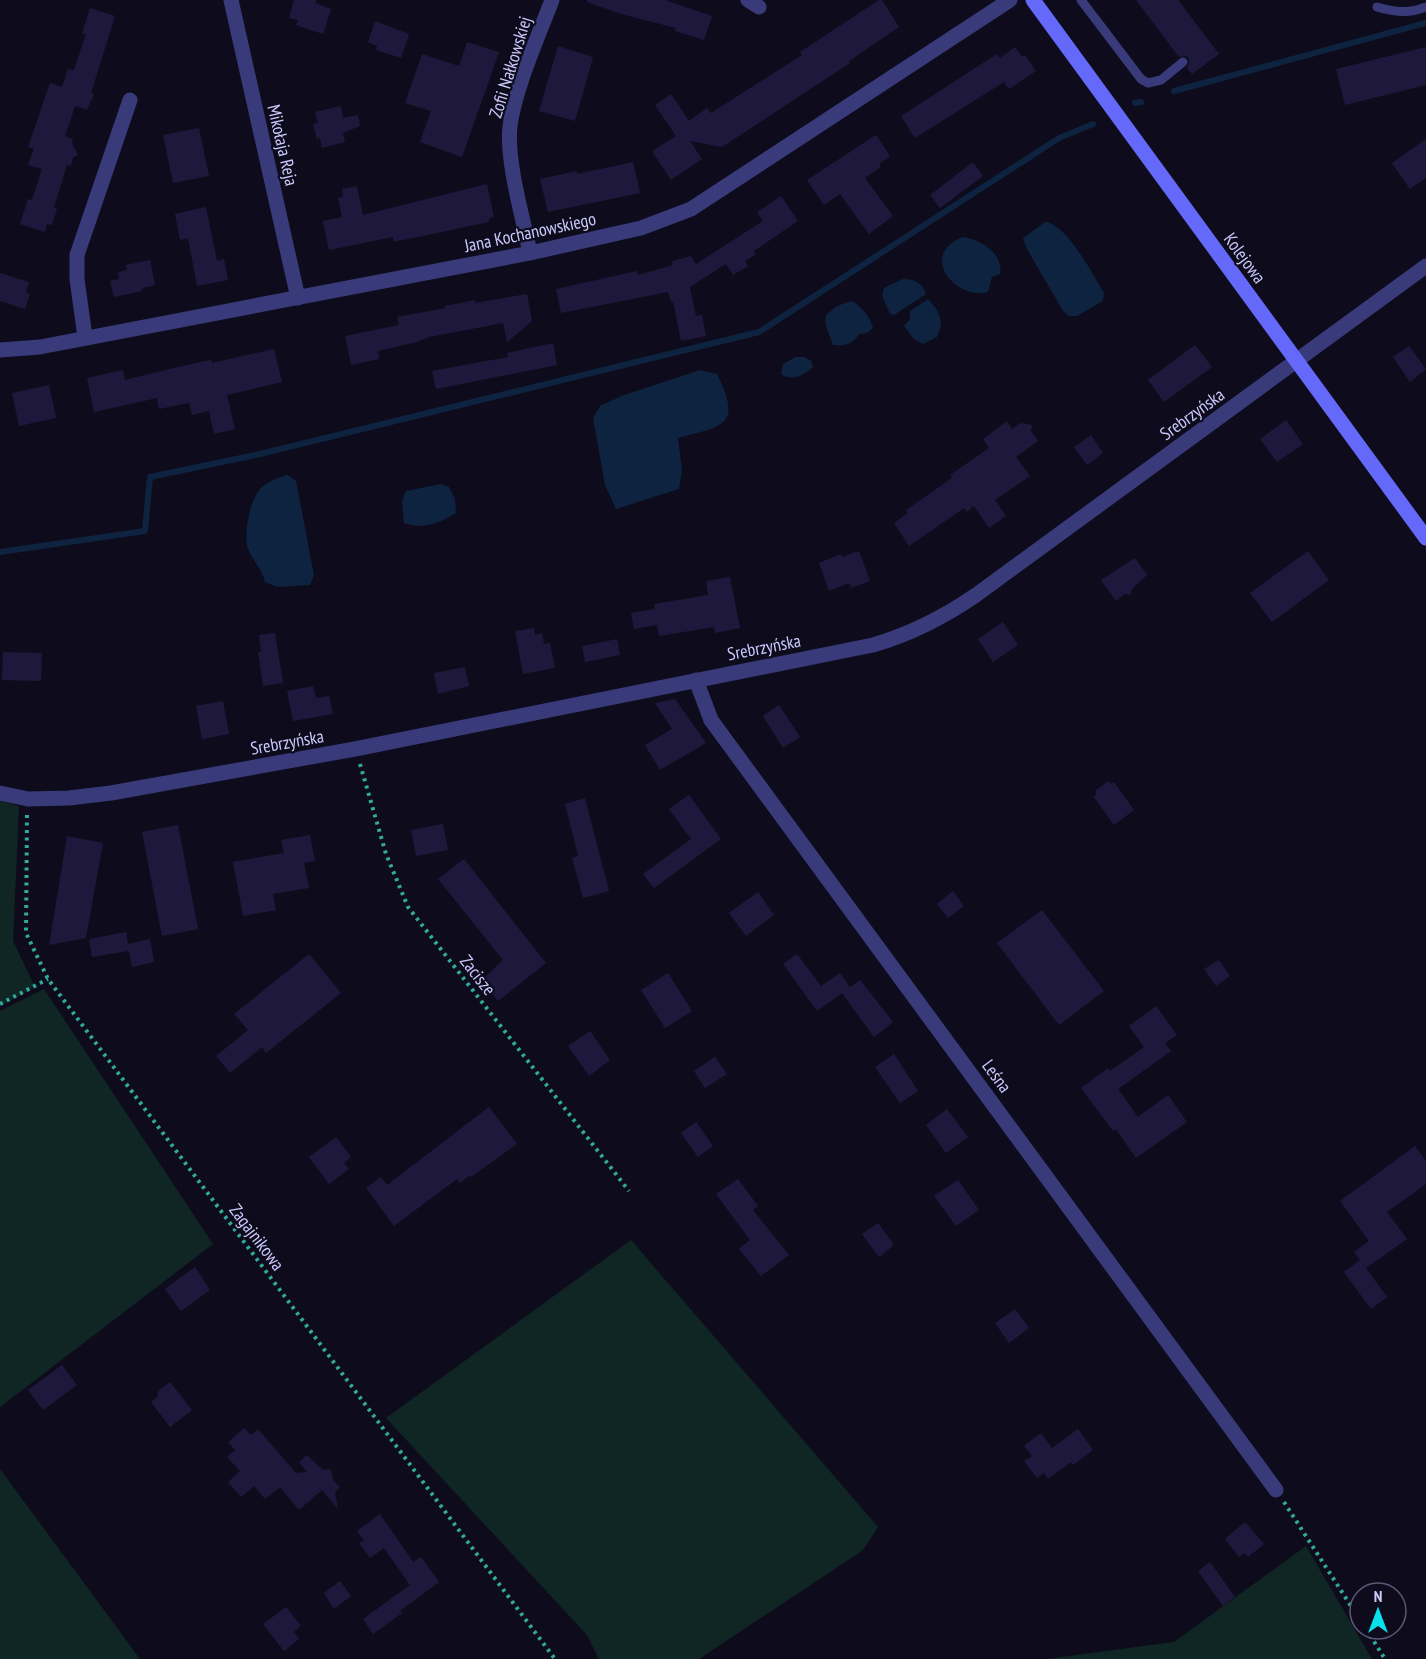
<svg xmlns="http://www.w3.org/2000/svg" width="1426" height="1659" viewBox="0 0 1426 1659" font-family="'PT Sans Narrow',sans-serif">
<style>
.green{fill:#0f2624}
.water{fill:#0d233f}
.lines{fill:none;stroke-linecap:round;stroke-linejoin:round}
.stream{stroke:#0d233f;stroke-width:6}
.building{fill:#1e193c}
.path{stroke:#31a99b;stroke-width:4;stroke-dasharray:3 4.5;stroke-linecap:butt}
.lane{stroke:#393a7a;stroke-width:9}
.street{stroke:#393a7a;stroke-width:15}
.secondary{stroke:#6469f9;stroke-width:15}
.labels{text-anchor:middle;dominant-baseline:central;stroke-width:4.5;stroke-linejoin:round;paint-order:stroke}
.street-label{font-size:18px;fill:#ccc9fd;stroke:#0e0c1c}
</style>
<rect width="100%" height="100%" fill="#0e0c1c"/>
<g class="green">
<polygon points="0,801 19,806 13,941 35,987 0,1006"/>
<polygon points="44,989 213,1244 0,1407 0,1011"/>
<polygon points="631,1240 878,1527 863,1550 699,1659 599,1659 587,1635 386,1418"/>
<polygon points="0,1469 140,1659 0,1659"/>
<polygon points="1306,1546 1372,1659 1046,1659 1174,1642"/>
</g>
<g class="water">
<path d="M1045,222C1067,224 1093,275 1104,293L1103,301L1077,316H1069L1063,311L1026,247L1023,238Z"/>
<path d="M962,237C980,239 1004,253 1000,274L992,277L988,292C958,301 917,257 962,237Z"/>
<path d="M903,279C915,279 922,283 926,294L894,315L890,314L882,296L884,288Z"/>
<path d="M928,299C940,312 945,321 937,337L923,344L914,339L904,326L910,319V311Z"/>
<path d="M851,301C861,305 871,318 873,328L867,333L859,334C852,345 845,346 833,345L825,323L826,315L837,306Z"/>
<path d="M796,357H804L811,361L813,367C804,375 792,382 781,374L783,364Z"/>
<path d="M700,370L717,374C743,426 723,426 678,438L682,470L679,489L616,509L605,485L593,418L600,406L624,395Z"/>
<path d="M287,475L296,481L314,575L310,585L277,587L265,582C262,569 249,556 247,545C244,531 251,496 262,487C269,481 278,478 287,475Z"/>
<path d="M441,484L449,487L455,499L456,513C439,523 424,530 404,523L402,501L406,491Z"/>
</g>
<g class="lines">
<g class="stream">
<polyline points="1174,91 1426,23"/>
<polyline points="1135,103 1141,102"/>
<polyline points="0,552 145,531 150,477 260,454 759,332 1059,138 1093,124"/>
</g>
</g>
<g class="building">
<polygon points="294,0 316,0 315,3 331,9 323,34 296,25 298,20 289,18"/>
<polygon points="587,0 665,0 712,16 704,40 675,31 676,28 621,14 587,2"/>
<polygon points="879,0 882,0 899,27 849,61 850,63 722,147 690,141 702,159 671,180 652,151 676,136 655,105 671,94 689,121 707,108 711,113 802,55 800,52"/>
<polygon points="1136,0 1178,0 1219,54 1192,74 1187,68 1189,64 1189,58 1185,56 1179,57"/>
<polygon points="90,8 115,16 91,93 94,94 87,110 75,106 65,136 73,139 72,143 78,155 73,157 71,166 67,165 54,207 57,209 52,225 47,224 45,232 20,224 28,199 32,200 42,169 28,165 34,149 28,147 50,83 62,87 68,69 74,70 86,34 82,33"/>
<polygon points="375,21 409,34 401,58 376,50 377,46 368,42"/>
<polygon points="467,42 499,52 462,157 420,142 431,111 405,103 422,54 459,66"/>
<polygon points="558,46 593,57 575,121 539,111"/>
<polygon points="1015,47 1022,57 1025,55 1036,71 1009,89 1004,82 915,138 901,116 997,54 1000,58"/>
<polygon points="1426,47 1426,85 1345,105 1336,69"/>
<polygon points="341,106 343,118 358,115 360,126 343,133 345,142 322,148 320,138 317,139 313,124 318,123 315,112"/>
<polygon points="199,128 209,176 173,183 163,135"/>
<polygon points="876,135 890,156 879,164 881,167 865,178 893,216 869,234 840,194 824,205 807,180"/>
<polygon points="1426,139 1426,178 1410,189 1392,163"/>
<polygon points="633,162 640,193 548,212 540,179 577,171 577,174"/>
<polygon points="973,162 983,176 940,208 930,195"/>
<polygon points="487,184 494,217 489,218 489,222 394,242 393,237 329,250 323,221 342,217 338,198 343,197 342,189 357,186 363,215"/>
<polygon points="781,196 798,221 754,251 756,254 745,261 748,266 733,275 726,264 690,287 696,316 702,315 706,336 681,341 673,301 671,302 668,292 561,313 556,289 637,271 638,275 673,265 672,261 691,256 696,264 763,221 757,212"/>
<polygon points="206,207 217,261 224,259 228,280 197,286 188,238 180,240 175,214"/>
<polygon points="150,260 155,285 142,288 142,291 114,297 110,281 119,279 118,272 127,270 126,265"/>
<polygon points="0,273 29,282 26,292 30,294 25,309 0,301"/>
<polygon points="527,294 532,321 507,342 503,323 429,337 417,342 378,351 379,359 351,365 345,336 399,325 397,317 446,308 445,306 475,300 475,303"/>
<polygon points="553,343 557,365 436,389 432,371 508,357 507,353"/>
<polygon points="1195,345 1212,367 1164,402 1148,380"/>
<polygon points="1409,346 1426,369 1410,382 1393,357"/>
<polygon points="274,349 282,382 227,395 235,429 214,434 209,411 192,415 189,403 159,409 157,398 94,412 87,378 123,370 125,380 182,366 211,360 212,363"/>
<polygon points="49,385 56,418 19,426 12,393"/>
<polygon points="1286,420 1303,444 1277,462 1260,439"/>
<polygon points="1007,421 1012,429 1020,423 1032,425 1031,431 1038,441 1016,457 1030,476 995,500 1006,516 989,528 974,506 967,512 964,508 909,546 894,523 908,513 906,510 952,478 950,475 989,448 983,439"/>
<polygon points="1091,435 1103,453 1087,465 1074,447"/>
<polygon points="859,551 870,581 851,588 849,583 829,591 819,563 841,554 842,557"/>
<polygon points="1308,551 1329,580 1272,622 1250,593"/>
<polygon points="1135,558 1147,575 1132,589 1131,595 1125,594 1116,601 1101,580"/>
<polygon points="730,577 740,628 715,633 714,627 659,636 657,625 634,629 631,613 655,609 654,604 708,595 706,581"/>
<polygon points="1003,622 1018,645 993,662 978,639"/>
<polygon points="534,628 535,635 542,633 544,644 550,643 555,668 523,674 515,631"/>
<polygon points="275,633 283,683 263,686 258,652 261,652 259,635"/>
<polygon points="617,639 620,655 585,662 582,646"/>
<polygon points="3,652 42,653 41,681 2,680"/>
<polygon points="465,667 469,686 438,694 434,673"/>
<polygon points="313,686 316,698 329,696 333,714 293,721 287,691"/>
<polygon points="675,699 706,743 660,770 645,745 672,729 655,703"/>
<polygon points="223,701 229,734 202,739 196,706"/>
<polygon points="779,705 800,737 783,748 763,716"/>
<polygon points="1108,781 1110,784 1114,782 1134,810 1114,825 1094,797 1097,794 1095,791"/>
<polygon points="689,795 721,839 654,888 643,874 691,839 669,809"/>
<polygon points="585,798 609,891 583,898 572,858 578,856 565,804"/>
<polygon points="443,824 448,850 416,856 411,830"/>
<polygon points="178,825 198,929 162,936 142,832"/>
<polygon points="310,835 315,861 304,863 309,888 273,894 276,910 243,916 233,862 284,853 281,840"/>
<polygon points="67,836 103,843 86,938 49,945"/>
<polygon points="464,859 546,963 498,1001 482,980 503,960 438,879"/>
<polygon points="953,891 964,906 948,918 937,904"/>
<polygon points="758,892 774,915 746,936 729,913"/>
<polygon points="1042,910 1104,991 1059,1025 997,943"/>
<polygon points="126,932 128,944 150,939 154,962 132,967 129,951 92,957 89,939"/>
<polygon points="309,954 341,993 266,1053 262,1047 230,1073 216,1056 248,1030 234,1014"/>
<polygon points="797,954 821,986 840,973 850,987 842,993 860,980 893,1022 874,1037 842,993 817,1011 783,964"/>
<polygon points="1219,960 1230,976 1216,986 1204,969"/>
<polygon points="668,973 692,1011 665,1028 641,990"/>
<polygon points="1156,1006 1177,1035 1165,1043 1171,1051 1118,1089 1138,1117 1168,1095 1187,1122 1136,1158 1116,1129 1113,1131 1081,1088 1108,1068 1110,1071 1144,1047 1129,1026"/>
<polygon points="590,1031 610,1060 589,1076 568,1046"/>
<polygon points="894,1054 918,1091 900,1103 875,1067"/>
<polygon points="715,1057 727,1074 705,1088 694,1071"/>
<polygon points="489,1107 517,1144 471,1177 470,1175 460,1183 457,1179 394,1226 366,1188 381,1177 387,1185"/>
<polygon points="947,1109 968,1137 946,1153 926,1125"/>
<polygon points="696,1122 713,1146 698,1157 681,1133"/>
<polygon points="336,1137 351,1157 344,1163 349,1169 329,1184 309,1157"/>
<polygon points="1415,1146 1426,1161 1426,1184 1387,1212 1407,1239 1366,1268 1354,1252 1369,1241 1340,1201"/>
<polygon points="738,1179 758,1206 753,1210 789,1255 761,1276 739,1249 750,1240 716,1194"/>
<polygon points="958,1180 979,1210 956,1226 934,1196"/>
<polygon points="878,1223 894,1245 879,1257 862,1234"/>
<polygon points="1360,1260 1387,1297 1371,1309 1344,1272"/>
<polygon points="195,1267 210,1290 181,1311 165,1289"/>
<polygon points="1015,1309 1029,1328 1009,1343 995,1323"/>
<polygon points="62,1365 77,1385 43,1410 28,1390"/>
<polygon points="170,1382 192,1410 170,1427 151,1402 157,1397 159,1390"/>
<polygon points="244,1428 251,1435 258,1429 296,1473 307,1472 299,1462 307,1455 323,1470 331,1469 333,1480 340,1487 335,1492 338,1509 322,1490 299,1510 280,1487 265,1499 254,1486 241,1497 228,1482 240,1471 227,1457 235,1450 228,1442"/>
<polygon points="1078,1429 1093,1450 1073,1465 1071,1462 1048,1479 1044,1473 1037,1478 1024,1461 1032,1456 1024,1446 1041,1433 1052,1448"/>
<polygon points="380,1514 413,1562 421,1557 439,1582 400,1611 402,1613 373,1634 363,1619 410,1585 384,1548 370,1558 359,1543 364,1540 357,1531"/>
<polygon points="1245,1522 1264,1544 1248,1557 1245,1553 1239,1557 1225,1539"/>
<polygon points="1210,1562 1235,1597 1223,1606 1198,1571"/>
<polygon points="340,1581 351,1596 334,1609 324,1593"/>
<polygon points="286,1607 301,1626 294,1632 299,1639 284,1651 263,1624"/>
</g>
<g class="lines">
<g class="path">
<polyline points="360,764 386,854 408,907 629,1191"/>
<polyline points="27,815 26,933 48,979 555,1659"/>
<polyline points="0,1004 48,979"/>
<polyline points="1284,1502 1360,1620"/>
<polyline points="1366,1629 1385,1659"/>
</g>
<g class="lane">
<polyline points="1081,0 1141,79 1148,83 1161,80 1183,62"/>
<path d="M1377,7C1394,12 1409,14 1426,7"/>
</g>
<g class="street">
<polyline points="231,0 298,298"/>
<polyline points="748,0 759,7"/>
<path d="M530,253C523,217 506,161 510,126C515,88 538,37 552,0"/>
<polyline points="85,337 77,279 77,255 130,100"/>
<polyline points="0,350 40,347 530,253 641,228 691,209 1010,0"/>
<polyline points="696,680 711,720 1276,1490"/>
<path d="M0,793L28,799L69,798L111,793L355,749L873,645C911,634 944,617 976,595L1426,266"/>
</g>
<polyline class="secondary" points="1033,0 1426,538"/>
</g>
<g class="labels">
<g class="street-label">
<text transform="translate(510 67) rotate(-73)">Zofii Nałkowskiej</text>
<text transform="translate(283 145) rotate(77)">Mikołaja Reja</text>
<text transform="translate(530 232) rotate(-12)">Jana Kochanowskiego</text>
<text transform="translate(1245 258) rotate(54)">Kolejowa</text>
<text transform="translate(1192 414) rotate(-36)">Srebrzyńska</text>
<text transform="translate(764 647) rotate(-11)">Srebrzyńska</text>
<text transform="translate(287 742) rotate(-10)">Srebrzyńska</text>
<text transform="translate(478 975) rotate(52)">Zacisze</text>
<text transform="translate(997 1076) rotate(54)">Leśna</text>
<text transform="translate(257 1237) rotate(53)">Zagajnikowa</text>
</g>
</g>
<g transform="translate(1378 1611)"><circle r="28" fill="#0e0c1c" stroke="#5a5876" stroke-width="1.5"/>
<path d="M0-4.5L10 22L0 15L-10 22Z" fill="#09e0e9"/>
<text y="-9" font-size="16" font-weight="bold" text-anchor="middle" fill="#ccc9fd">N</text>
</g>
</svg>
